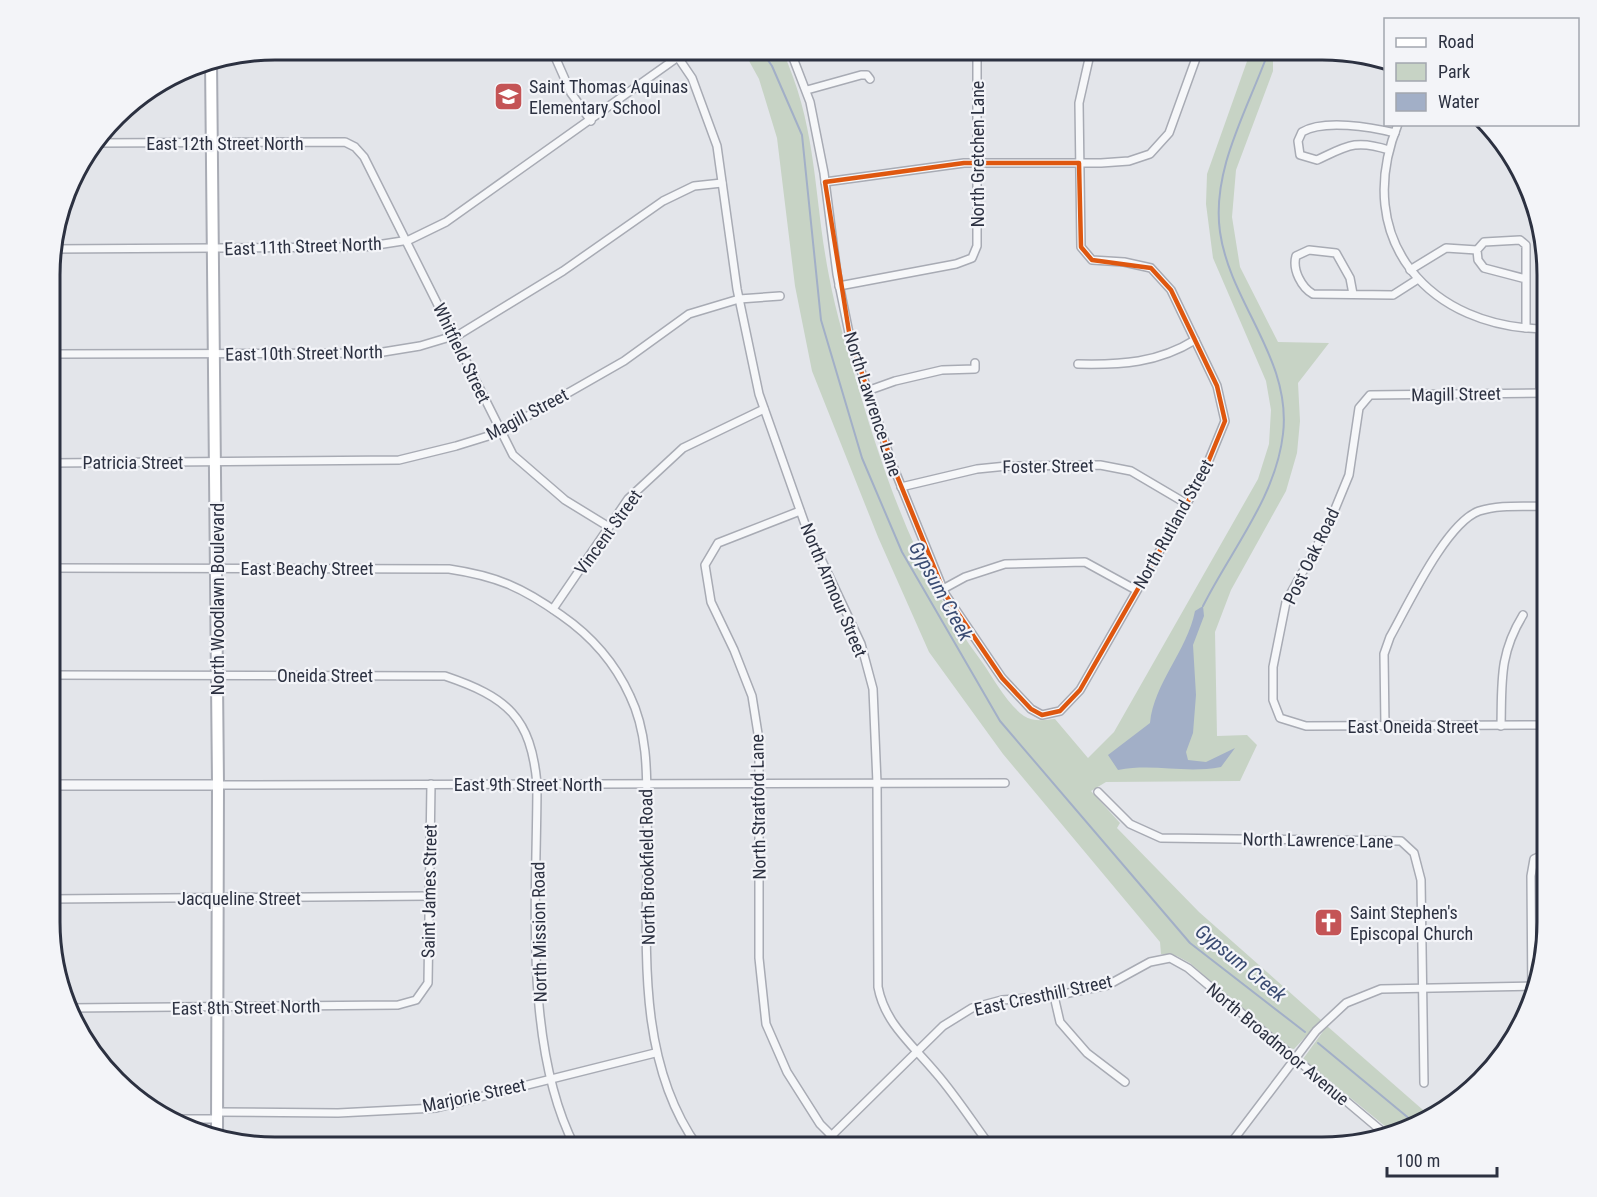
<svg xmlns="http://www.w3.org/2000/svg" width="1597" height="1197" viewBox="0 0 1597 1197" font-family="'Roboto Condensed',sans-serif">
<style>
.green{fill:#c7d3c5}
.water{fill:#a2afc7}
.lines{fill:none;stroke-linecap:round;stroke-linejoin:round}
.stream{stroke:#a2afc7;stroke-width:2}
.minor-casing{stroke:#a8abb4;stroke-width:10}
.tertiary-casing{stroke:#a8abb4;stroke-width:12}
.secondary-casing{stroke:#a8abb4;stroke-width:14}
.minor{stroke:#f6f7f9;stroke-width:7}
.tertiary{stroke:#f6f7f9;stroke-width:9}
.secondary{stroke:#fff;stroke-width:10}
.marked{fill:none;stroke:#df570f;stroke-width:4.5;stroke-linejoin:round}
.labels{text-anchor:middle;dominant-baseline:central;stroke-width:4.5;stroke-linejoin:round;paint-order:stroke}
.poi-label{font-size:18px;fill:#2c3141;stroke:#f3f4f8;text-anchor:start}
.street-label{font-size:18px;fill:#2c3141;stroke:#f3f4f8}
.water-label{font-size:20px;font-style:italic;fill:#3a4b72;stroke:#f3f4f8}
.rim{fill:none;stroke:#2c3141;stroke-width:3}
</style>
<rect width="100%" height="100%" fill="#e3e5ea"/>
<g class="green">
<path d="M743,50H782C818,128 813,194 829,276C836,314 848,352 859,390C887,485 922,582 982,662C994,679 1007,704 1024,716C1033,722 1045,720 1055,719L1088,758L1114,732L1258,479L1269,444L1271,410L1266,381L1213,258L1206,204L1207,174L1251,50H1273V71L1236,170L1232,217L1240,267L1278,342L1329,343L1298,383L1300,421L1297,453L1286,491L1231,590L1215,632L1217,736L1247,735L1257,745L1240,781L1106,782L1091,791L1120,823L1117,828L1199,912L1321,1020L1294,1049L1287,1048L1190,963L1177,956L1161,954L1160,942L1003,754L929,652L878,537L812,371L795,286L777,138L759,79Z"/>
<polygon points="1327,1026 1431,1117 1421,1124 1391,1131 1303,1059"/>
</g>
<path class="water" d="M1203,606L1204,616L1193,645L1196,695L1193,733L1186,752L1188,760L1206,762L1235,748L1221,767C1184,774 1155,763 1118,770L1108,755L1150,723C1154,683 1187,651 1195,611Z"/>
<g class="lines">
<g class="stream">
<polyline points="761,50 772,66 802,135 821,320 862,458 902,552 1000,721 1190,943 1305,1032"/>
<path d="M1203,606C1231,550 1276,497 1283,434C1292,359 1230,303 1220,232C1211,169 1249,107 1269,50"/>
<polyline points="1318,1043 1417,1125"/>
</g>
<defs>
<g id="minor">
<polyline points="552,50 571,93 591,121"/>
<path d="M673,50L692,78L717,146L737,289L759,394L806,527L861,644L873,689L877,783L878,987C885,1024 913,1045 936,1073C956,1096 973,1123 991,1147"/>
<polyline points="790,50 810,102 824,173 837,274 850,338 893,466 945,594 1002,678 1031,709 1042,715 1060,711 1080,690 1202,477 1225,421 1217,386 1171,290 1151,268 1124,262 1092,260 1081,247 1079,103 1091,50"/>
<polyline points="807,90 861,75 867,75 870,79"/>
<path d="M1398,124C1351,240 1430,329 1547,329"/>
<polyline points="96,143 345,142 355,147 364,157 513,455 565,500 609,527"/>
<path d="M1389,150C1355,139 1347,146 1317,160L1300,155L1298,141L1302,132C1324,119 1371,127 1395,133"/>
<polyline points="825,182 964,163 1101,163 1129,161 1150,154 1169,133 1199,50"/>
<polyline points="51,249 364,247 409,240 446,222 678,57"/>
<polyline points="1410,270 1446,248 1477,250"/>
<polyline points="1526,279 1484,268 1478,260 1477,250 1484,242 1520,240 1526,245 1526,328"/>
<polyline points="839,286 956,264 972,258 977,246 977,50"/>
<path d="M1353,294L1350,278L1336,253L1309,250L1296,256C1292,270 1302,288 1313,294L1393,295L1418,279"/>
<polyline points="1540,329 1540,393"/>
<polyline points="56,354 377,353 420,346 460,334 563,271 663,201 694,186 722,183"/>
<path d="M1078,364C1121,365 1158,363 1195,340"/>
<polyline points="867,391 895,381 942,370 975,369 975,363"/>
<polyline points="51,463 399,460 456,446 498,433 624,361 689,314 739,299 780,296"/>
<polyline points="901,487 977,469 1007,466 1100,465 1131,471 1187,504"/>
<polyline points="800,511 718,543 705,565 711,602 734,650 752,696 759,740 759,958 766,1024 787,1072 820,1124 843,1147"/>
<path d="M51,568L449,569C496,576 522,587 561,615C590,635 615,663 630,696C647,731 647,771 647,808C650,920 629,1051 698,1147"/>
<polyline points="943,589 965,577 1005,564 1085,562 1136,590"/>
<polyline points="553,609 628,499 683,448 764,409"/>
<path d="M51,675L445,676C507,697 531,717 537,784C537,895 523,1046 575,1147"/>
<polyline points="1547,725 1306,726 1280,718 1273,700 1273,667 1286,602 1328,526 1349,475 1359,408 1370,395 1547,393"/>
<path d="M1385,726L1384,654L1390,637C1408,605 1446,523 1479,511C1500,504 1525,507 1547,506"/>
<path d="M1501,726C1502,682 1499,654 1523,615"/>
<polyline points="218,785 1005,783"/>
<polyline points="1098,792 1130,824 1161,838 1401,841 1414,853 1421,880 1424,1083"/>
<polyline points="50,899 429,896"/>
<polyline points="1054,996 1060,1022 1087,1053 1125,1082"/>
<polyline points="1532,1002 1531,876 1534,859 1547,853"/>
<polyline points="69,1008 398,1005 416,1000 428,983 431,784"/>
<polyline points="217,1112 338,1113 436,1108 655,1053"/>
<polyline points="170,1119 217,1119"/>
<polyline points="820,1147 943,1026 972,1008 1002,1000 1054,996 1108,985 1150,962 1170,958 1188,968 1384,1133"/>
<polyline points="1228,1147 1316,1031 1346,1003 1381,989 1535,986"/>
</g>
<polyline id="tertiary" points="50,785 218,785"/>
<polyline id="secondary" points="211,60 218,785 217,1137"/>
</defs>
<use href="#minor" class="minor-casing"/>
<use href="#tertiary" class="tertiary-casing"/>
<use href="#secondary" class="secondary-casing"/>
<use href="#minor" class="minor"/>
<use href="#tertiary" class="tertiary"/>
<use href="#secondary" class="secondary"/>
</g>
<path class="marked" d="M964,163H1079L1081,247L1092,260L1151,268L1171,290L1217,386L1225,421L1202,477L1080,690L1060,711L1042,715L1031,709L1002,678L945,594L893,466L850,338L825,182Z"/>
<defs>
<symbol id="school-square" viewBox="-11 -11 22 22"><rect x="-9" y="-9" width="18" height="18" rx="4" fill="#c45456" stroke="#f3f4f8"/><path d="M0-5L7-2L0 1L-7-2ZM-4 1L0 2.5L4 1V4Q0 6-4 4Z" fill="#fff"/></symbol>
<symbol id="church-square" viewBox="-11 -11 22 22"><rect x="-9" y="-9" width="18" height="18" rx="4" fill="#c45456" stroke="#f3f4f8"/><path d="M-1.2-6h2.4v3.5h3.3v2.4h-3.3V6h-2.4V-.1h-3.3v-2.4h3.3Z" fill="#fff"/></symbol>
</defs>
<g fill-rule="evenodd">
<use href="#school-square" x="492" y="80" width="33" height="33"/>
<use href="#church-square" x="1312" y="906" width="33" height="33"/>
</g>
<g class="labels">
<g class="poi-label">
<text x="529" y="86">Saint Thomas Aquinas<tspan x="529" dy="21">Elementary School</tspan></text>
<text x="1350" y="912">Saint Stephen's<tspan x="1350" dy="21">Episcopal Church</tspan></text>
</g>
<g class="street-label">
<text x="225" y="143">East 12th Street North</text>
<text transform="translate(977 154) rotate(-90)">North Gretchen Lane</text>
<text transform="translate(303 246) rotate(-2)">East 11th Street North</text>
<text transform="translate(304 353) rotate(-1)">East 10th Street North</text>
<text transform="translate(462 353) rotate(64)">Whitfield Street</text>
<text transform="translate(1456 394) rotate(-1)">Magill Street</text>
<text transform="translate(873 404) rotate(72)">North Lawrence Lane</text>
<text transform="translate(527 414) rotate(-28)">Magill Street</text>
<text x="133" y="462">Patricia Street</text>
<text transform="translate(1048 466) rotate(-1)">Foster Street</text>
<text transform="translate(1173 524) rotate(-61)">North Rutland Street</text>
<text transform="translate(608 532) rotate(-54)">Vincent Street</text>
<text transform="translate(1311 556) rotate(-64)">Post Oak Road</text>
<text x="307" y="568">East Beachy Street</text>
<text transform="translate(834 590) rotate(67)">North Armour Street</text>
<text transform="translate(217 599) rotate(-90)">North Woodlawn Boulevard</text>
<text x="325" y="675">Oneida Street</text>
<text x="1413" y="726">East Oneida Street</text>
<text x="528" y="784">East 9th Street North</text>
<text transform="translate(758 807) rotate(-91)">North Stratford Lane</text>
<text transform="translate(1318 840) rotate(1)">North Lawrence Lane</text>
<text transform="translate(647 867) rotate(-91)">North Brookfield Road</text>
<text transform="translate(429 891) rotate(-89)">Saint James Street</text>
<text x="239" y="898">Jacqueline Street</text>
<text transform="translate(539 932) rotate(-91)">North Mission Road</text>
<text transform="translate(1043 995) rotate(-12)">East Cresthill Street</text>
<text transform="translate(246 1007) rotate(-1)">East 8th Street North</text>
<text transform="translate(1278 1044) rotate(40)">North Broadmoor Avenue</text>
<text transform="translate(474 1095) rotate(-12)">Marjorie Street</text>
</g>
<g class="water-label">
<text transform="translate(941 591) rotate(61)">Gypsum Creek</text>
<text transform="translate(1241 963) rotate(39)">Gypsum Creek</text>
</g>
</g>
<path d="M0 0H1597V1197H0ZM275 60H1322A215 215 0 0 1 1537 275V922A215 215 0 0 1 1322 1137H275A215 215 0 0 1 60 922V275A215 215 0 0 1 275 60Z" fill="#f3f4f8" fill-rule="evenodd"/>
<path class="rim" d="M275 60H1322A215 215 0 0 1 1537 275V922A215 215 0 0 1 1322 1137H275A215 215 0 0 1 60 922V275A215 215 0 0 1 275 60Z"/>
<rect x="1384" y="18" width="195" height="108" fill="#f3f4f8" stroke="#a3a6af" stroke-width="1.5"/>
<rect x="1396" y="38" width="30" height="9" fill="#ffffff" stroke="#a3a6af" stroke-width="1.5"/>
<text x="1438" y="48" font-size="18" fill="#2c3141">Road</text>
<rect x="1396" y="63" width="30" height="18" fill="#c7d3c5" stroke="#a3a6af" stroke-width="1.5"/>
<text x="1438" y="78" font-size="18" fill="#2c3141">Park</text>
<rect x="1396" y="93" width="30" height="18" fill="#a2afc7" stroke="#a3a6af" stroke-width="1.5"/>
<text x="1438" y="108" font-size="18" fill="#2c3141">Water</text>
<path d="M1387 1167v9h110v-9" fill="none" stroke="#2c3141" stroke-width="3"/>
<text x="1396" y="1167" font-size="18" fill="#2c3141" stroke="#f3f4f8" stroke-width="4.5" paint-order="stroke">100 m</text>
</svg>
